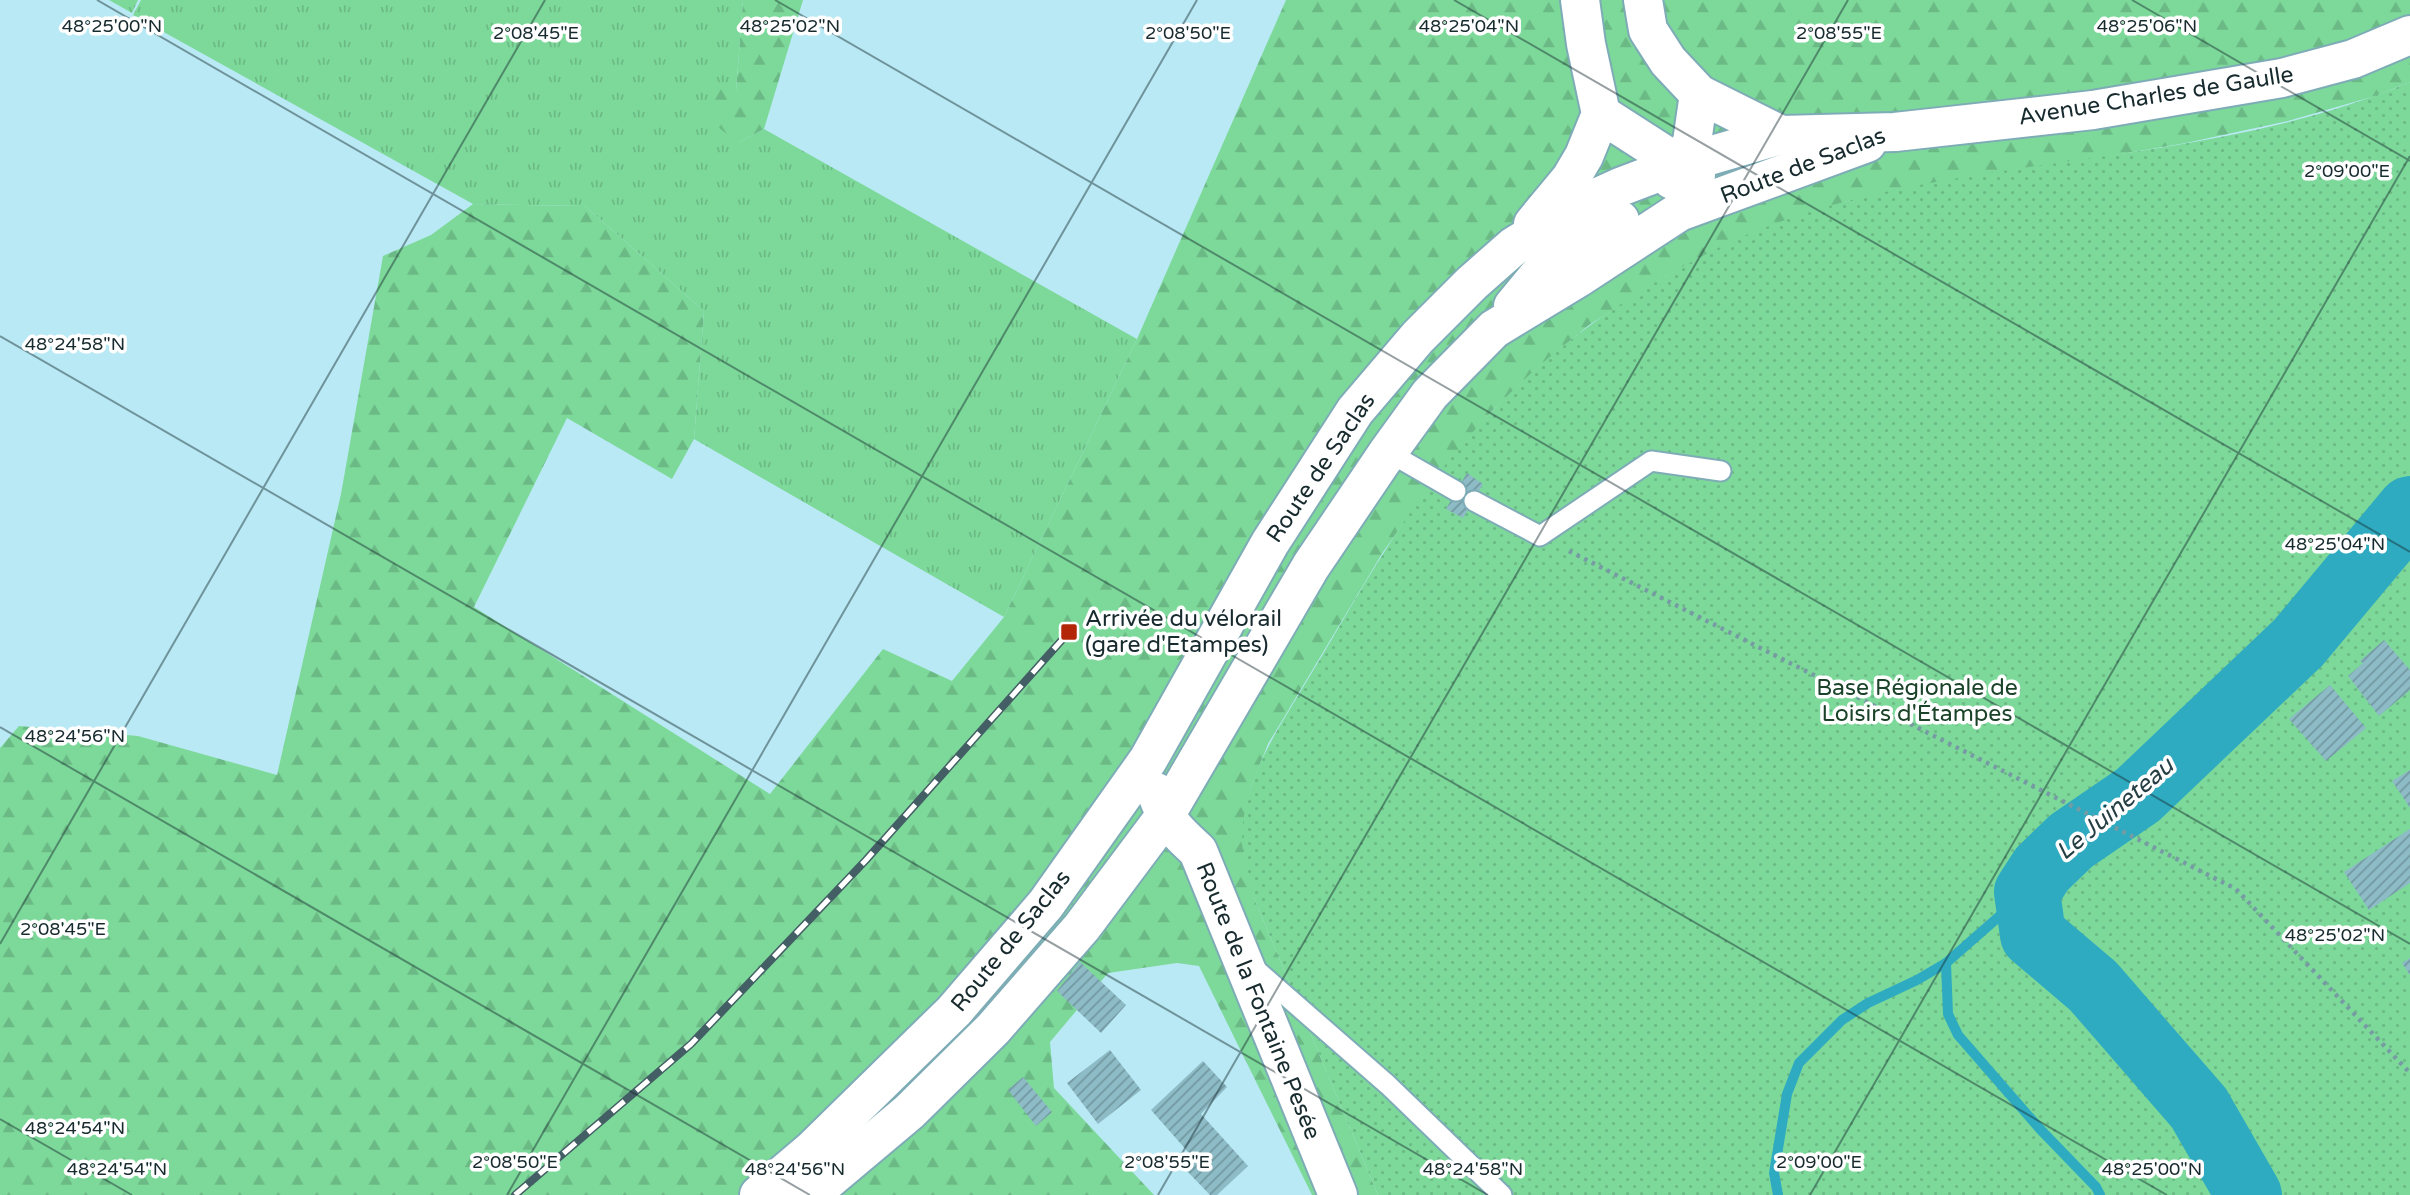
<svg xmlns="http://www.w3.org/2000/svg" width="2410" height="1195" viewBox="0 0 2410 1195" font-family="'Varela Round',sans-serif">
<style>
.grass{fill:url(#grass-tufts)}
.forest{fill:url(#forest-firs)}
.park{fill:url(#park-dots)}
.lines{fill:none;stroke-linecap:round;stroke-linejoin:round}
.stream{stroke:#2fabc1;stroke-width:10}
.river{stroke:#2fabc1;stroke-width:66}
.building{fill:url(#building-hatch)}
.lane-casing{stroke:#7eacb6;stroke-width:23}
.secondary-casing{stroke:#7eacb6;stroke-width:42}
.path{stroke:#779ba3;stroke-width:4.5;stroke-dasharray:3.5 5;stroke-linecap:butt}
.lane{stroke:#fff;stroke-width:19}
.secondary{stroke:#fff;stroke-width:38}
.rail-casing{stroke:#435e64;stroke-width:8}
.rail{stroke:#fff;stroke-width:5;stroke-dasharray:16;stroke-linecap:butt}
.ticks{fill:none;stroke:#172a2e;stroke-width:2;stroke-opacity:0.45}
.poi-dot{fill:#b32708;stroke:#fff;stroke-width:2.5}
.labels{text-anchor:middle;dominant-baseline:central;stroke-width:7;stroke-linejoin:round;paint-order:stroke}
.street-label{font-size:23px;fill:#172a2e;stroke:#fff}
.poi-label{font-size:23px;fill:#172a2e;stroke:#fff;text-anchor:start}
.park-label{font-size:23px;fill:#1a4329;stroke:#fff}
.water-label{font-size:24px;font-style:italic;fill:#253f44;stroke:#fff}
.ticks-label{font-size:18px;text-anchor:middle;fill:#172a2e;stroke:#fff;stroke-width:7;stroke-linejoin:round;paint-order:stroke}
</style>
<defs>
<pattern id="grass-tufts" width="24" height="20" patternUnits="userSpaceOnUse" patternTransform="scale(1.75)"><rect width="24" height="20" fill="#7dd99a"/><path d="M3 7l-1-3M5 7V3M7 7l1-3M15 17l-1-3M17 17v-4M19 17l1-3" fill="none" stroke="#6bba85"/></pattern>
<pattern id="forest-firs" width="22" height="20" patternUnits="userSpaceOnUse" patternTransform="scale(1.75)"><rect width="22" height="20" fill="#7dd99a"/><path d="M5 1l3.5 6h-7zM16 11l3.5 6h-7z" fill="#6bba85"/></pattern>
<pattern id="park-dots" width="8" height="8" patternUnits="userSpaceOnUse" patternTransform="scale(1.75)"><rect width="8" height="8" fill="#7dd99a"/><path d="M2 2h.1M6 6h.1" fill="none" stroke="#6bba85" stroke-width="1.8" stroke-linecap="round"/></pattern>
<pattern id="building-hatch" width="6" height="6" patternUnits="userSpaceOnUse" patternTransform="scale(1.75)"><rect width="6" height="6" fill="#8dbbc6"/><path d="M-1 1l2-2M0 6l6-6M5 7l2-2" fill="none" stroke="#7298a1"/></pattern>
</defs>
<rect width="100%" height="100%" fill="#b9e9f4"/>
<g class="grass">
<polygon points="109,0 138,0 132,13"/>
<polygon points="141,0 743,0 736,91 738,143 764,129 1137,339 1004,617 694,439 704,311 585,206 473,204 133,15"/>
</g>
<g class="forest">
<polygon points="743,0 803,0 764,129 738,143 713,123 715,85 736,91"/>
<polygon points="1286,0 2410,0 2410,82 2375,96 2288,121 2186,143 1851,200 1791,219 1736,240 1666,276 1589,325 1535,370 1492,411 1435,479 1383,552 1268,744 1250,789 1254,898 1378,1195 1312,1195 1199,966 1177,963 1108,973 1050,1042 1054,1088 1154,1195 0,1195 0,748 19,726 138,736 277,775 341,494 383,256 431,235 473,204 585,206 704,311 694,439 672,479 567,418 474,607 770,794 883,649 952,681 1004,617 1137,339"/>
</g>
<path class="park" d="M2410,82V1195H1378L1254,898C1251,883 1245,868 1243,853C1237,792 1270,742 1299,694C1314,669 1329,644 1343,620C1384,550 1427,481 1482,422C1552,345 1641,284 1735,240C1810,206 1894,188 1976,175C2121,152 2273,140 2410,82Z"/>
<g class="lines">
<g class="stream">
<polyline points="1946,963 1948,1014 1958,1035 2039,1128 2096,1187 2100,1195"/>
<polyline points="1778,1195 1774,1173 1787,1094 1799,1063 1842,1020 1868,1003 1917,980 1946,963 2027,892"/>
</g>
<polyline class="river" points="2249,1195 2199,1108 2093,986 2033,935 2027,892 2042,869 2071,841 2138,795 2298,643 2410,509"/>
</g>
<g class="building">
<polygon points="1467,473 1483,484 1463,518 1446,509"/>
<polygon points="2384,640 2410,670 2410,690 2379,716 2348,676 2363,663 2360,661"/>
<polygon points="2330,685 2366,728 2326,761 2289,719"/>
<polygon points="2410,770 2410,808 2392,781"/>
<polygon points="2410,829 2410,883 2369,910 2344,872"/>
<polygon points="2410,958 2410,975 2402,963"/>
<polygon points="1080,962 1126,1005 1101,1033 1057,991"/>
<polygon points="1110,1050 1141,1090 1098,1124 1067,1083"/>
<polygon points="1203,1061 1227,1087 1201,1114 1248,1166 1217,1195 1210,1195 1186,1170 1196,1161 1151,1110"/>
<polygon points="1023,1077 1052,1112 1036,1126 1008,1090"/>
</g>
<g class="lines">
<defs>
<g id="lane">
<polyline points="1388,452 1456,491"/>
<polyline points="1474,501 1540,536 1651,461 1721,471"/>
<polyline points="1253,967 1388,1085 1502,1195"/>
</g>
<g id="secondary">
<polyline points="1643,0 1648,30 1668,61 1699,94 1781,135"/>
<polyline points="1601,114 1696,175"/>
<polyline points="1672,180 1692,142 1699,94"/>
<polyline points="1533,224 1571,178 1584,156 1601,114 1586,44 1580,0"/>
<polyline points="1513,306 1546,266 1620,220"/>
<path d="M1156,792C1167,823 1175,830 1198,851L1338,1195"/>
<polyline points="759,1195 812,1150 954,1011 1046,904 1148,760 1270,543 1355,411 1418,337 1472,283 1514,246 1587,202 1620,187 1678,165 1781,135 1895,132 2093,110 2282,78 2353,59 2410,35"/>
<polyline points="801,1195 828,1180 909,1112 993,1029 1082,927 1165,816 1311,566 1388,452 1430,394 1494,329 1578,278 1679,212 1867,143"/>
</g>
</defs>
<use href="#lane" class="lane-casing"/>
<use href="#secondary" class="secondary-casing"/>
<polyline class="path" points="1569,551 2236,889 2410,1073"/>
<use href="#lane" class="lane"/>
<use href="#secondary" class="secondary"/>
<defs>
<polyline id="rail" points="515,1195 691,1044 866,860 1069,632"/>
</defs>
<use href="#rail" class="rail-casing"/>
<use href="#rail" class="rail"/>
</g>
<path class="ticks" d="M97,0L2167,1195M775,0L2410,944M1454,0L2410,552M2132,0L2410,161M0,336L1488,1195M0,727L810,1195M0,944L545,0M0,1119L132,1195M507,1195L1197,0M1158,1195L1848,0M1810,1195L2410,156"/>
<rect class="poi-dot" x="1060" y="623" width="18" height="18" rx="3.5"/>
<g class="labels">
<g class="street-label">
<text transform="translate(2156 96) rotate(-9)">Avenue Charles de Gaulle</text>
<text transform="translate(1803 166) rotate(-21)">Route de Saclas</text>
<text transform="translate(1321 468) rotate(-56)">Route de Saclas</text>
<text transform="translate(1011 941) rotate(-51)">Route de Saclas</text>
<text transform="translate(1258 1001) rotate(68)">Route de la Fontaine Pesée</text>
</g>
<g class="poi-label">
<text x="1085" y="619">Arrivée du vélorail<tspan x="1085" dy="26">(gare d'Etampes)</tspan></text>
</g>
<g class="park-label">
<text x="1917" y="688">Base Régionale de<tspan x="1917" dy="26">Loisirs d'Étampes</tspan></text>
</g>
<g class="water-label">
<text transform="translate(2115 809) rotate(-40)">Le Juineteau</text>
</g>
</g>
<g class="ticks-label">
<text x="2147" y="32">48°25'06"N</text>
<text x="112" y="32">48°25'00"N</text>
<text x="790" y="32">48°25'02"N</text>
<text x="1469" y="32">48°25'04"N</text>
<text x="536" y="39">2°08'45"E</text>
<text x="1188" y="39">2°08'50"E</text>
<text x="1839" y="39">2°08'55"E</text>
<text x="2347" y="177">2°09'00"E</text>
<text x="75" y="350">48°24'58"N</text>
<text x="2335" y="550">48°25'04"N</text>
<text x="75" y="742">48°24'56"N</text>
<text x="63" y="935">2°08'45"E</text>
<text x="2335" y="941">48°25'02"N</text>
<text x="75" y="1134">48°24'54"N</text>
<text x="515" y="1168">2°08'50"E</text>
<text x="1167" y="1168">2°08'55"E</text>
<text x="1819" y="1168">2°09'00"E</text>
<text x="117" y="1175">48°24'54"N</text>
<text x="795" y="1175">48°24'56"N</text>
<text x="1473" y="1175">48°24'58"N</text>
<text x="2152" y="1175">48°25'00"N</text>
</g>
</svg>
